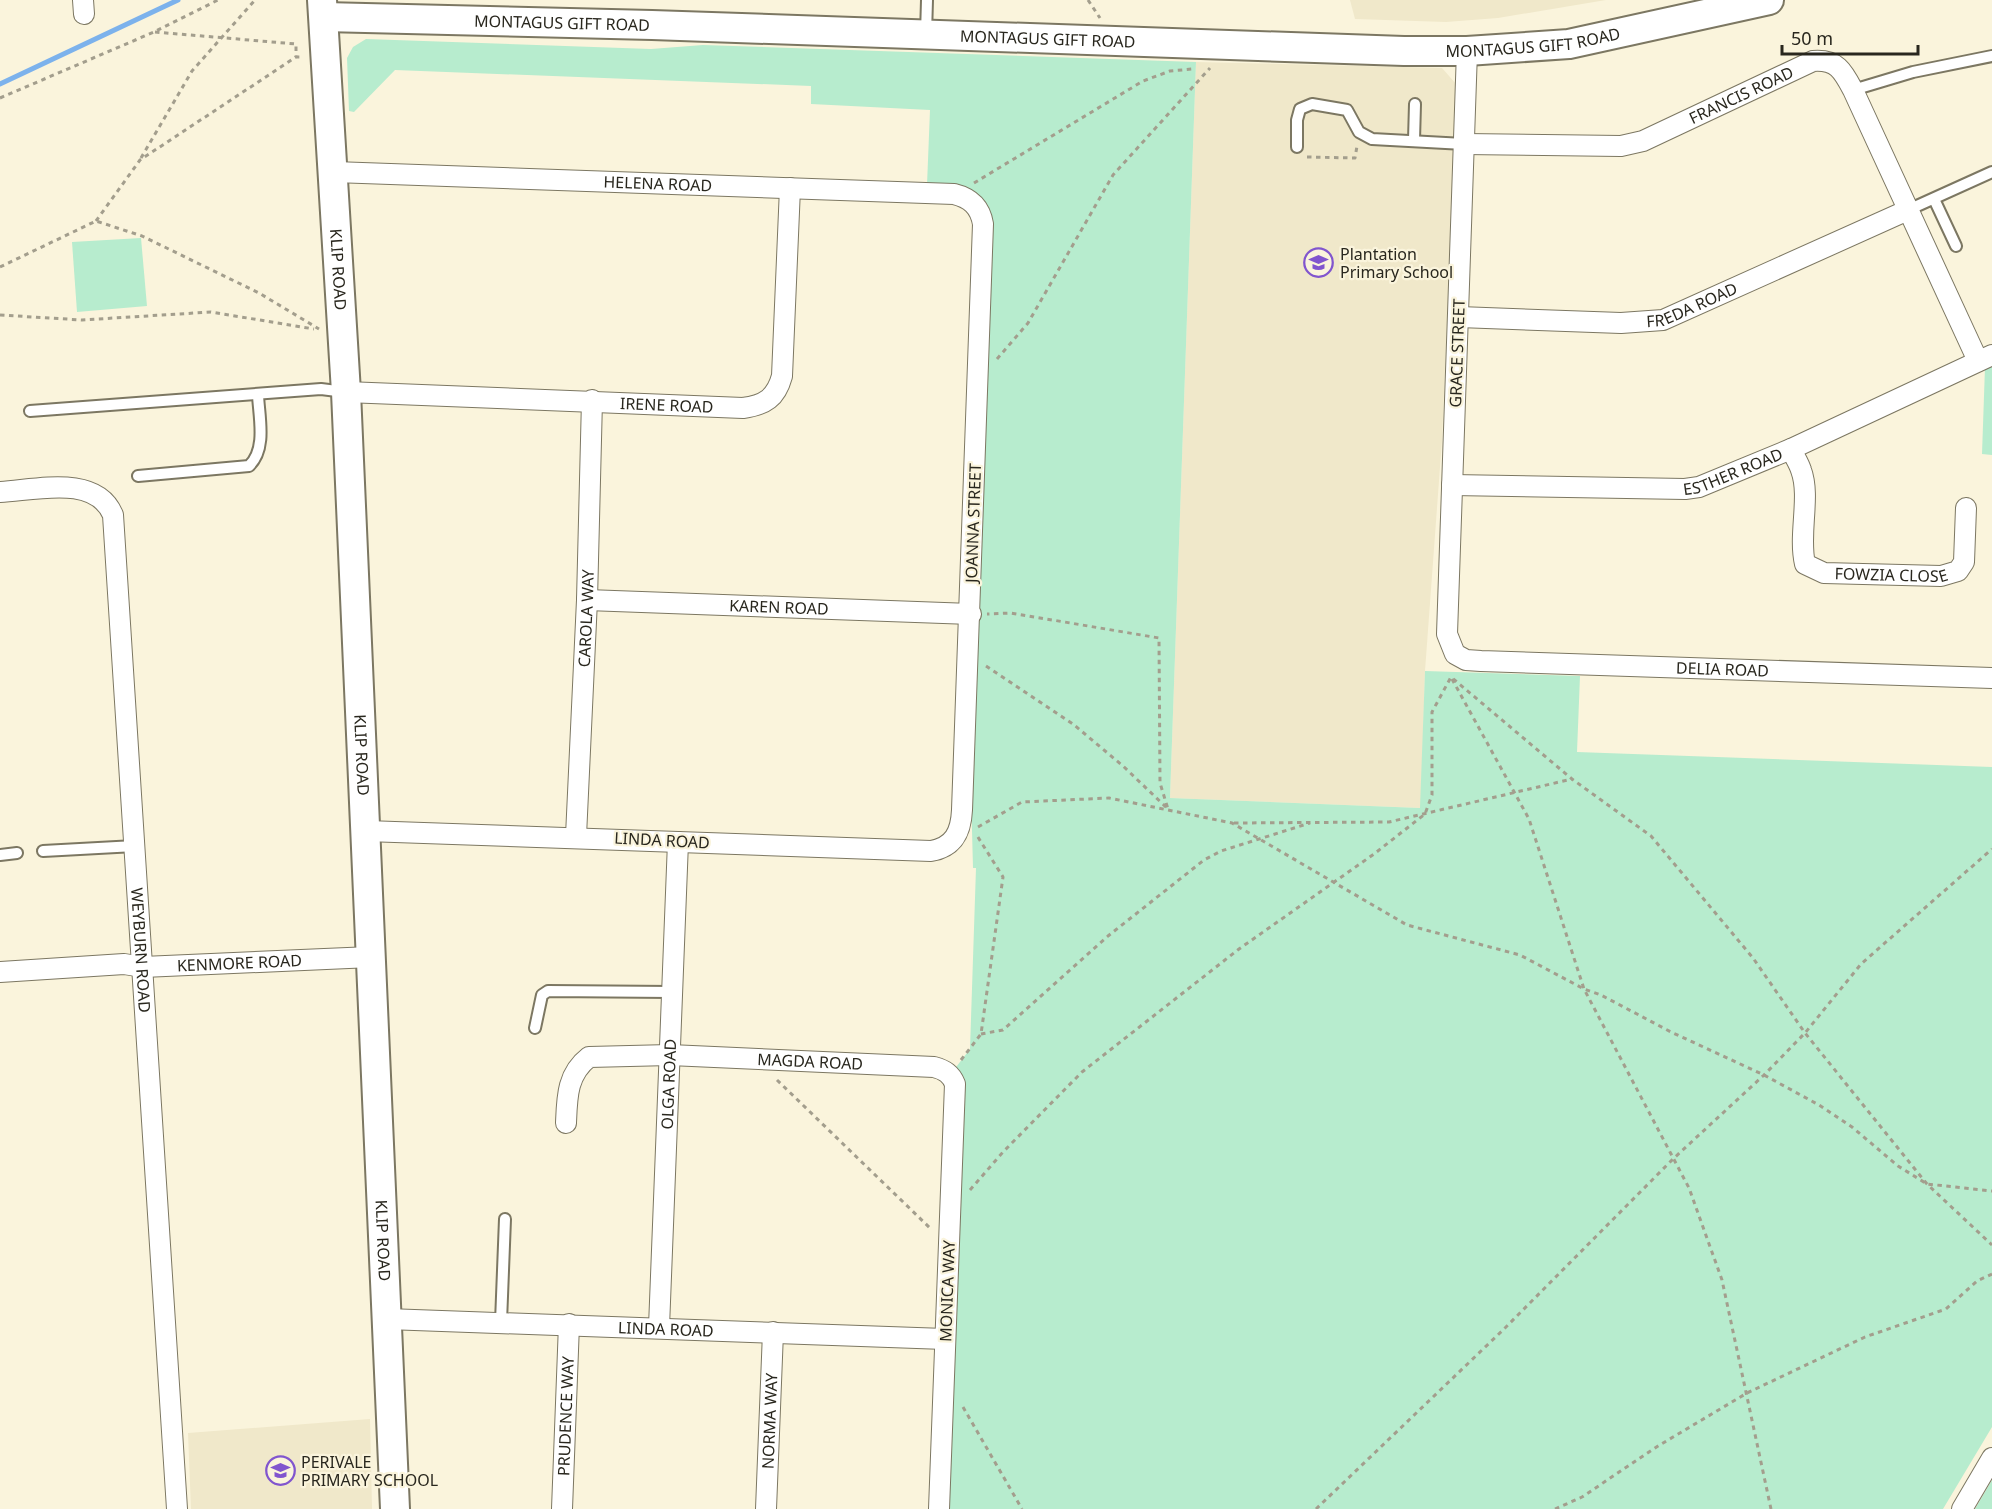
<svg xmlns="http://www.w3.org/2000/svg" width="1992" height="1509" viewBox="0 0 1992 1509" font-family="'Noto Sans',sans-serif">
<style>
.built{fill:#f0e8ca}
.green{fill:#b7ecce}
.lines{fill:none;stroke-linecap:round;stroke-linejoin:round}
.stream{stroke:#7cb2ec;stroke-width:5}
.lane-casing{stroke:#7c7762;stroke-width:14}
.street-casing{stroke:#7c7762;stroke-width:22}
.secondary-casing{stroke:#7c7762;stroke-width:32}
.path{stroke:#a39e8d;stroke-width:3;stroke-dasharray:4.5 4.5;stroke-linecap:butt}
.lane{stroke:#fff;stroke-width:10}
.street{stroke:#fff;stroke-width:20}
.secondary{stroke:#fff;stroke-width:28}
.labels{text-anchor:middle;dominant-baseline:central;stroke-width:4.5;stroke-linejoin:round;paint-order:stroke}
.street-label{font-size:16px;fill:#29271e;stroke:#faf4dc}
.poi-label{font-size:16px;fill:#29271e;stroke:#faf4dc;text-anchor:start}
</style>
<rect width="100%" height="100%" fill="#faf4dc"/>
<g class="built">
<polygon points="1350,0 1606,0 1498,18 1446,22 1355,19"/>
<polygon points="1196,62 1442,68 1457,85 1442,440 1425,671 1421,808 1170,798"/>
<polygon points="370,1419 372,1509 191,1509 188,1433"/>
</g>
<g class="green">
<polygon points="366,39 651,49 703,45 1196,62 1170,798 1420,808 1425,671 1580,676 1577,752 1992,767 1992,1427 1943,1509 945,1509 953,1071 970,1049 976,868 973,868 971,793 993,224 927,185 930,110 811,104 811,86 395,70 354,112 349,111 347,58 353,47"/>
<polygon points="141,238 147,306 77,312 72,242"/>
<polygon points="1992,364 1992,455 1982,454 1985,367"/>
<polygon points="1992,1480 1992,1509 1975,1509"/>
</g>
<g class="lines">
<polyline class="stream" points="0,84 178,0"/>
<defs>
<g id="lane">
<polyline points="926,34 927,0"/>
<polyline points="1853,90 1913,72 1992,56"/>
<polyline points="1414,140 1415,104"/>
<polyline points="1297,147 1297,120 1300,109 1312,104 1347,110 1359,132 1372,139 1464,144"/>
<polyline points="1934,199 1956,246"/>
<polyline points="1908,210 1992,172"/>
<polyline points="30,411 321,389 345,392"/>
<path d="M138,476L249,466C267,449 259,417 258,395"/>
<polyline points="43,851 135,846"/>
<polyline points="0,855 17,853"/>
<polyline points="535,1028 542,995 548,991 672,992"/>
<polyline points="501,1322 505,1219"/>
</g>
<g id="street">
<polyline points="83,0 84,14"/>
<path id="s1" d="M1467,51L1447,634L1455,654L1466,660L1481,661L1992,678"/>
<path id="s2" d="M1464,144L1621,146L1643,141L1813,61C1837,59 1843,71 1853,90L1978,361"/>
<path id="s3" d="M334,172L954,194C970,198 980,206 983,224L962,810C961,832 954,847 931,851L366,831"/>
<path id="s4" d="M1459,317L1621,323L1663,320L1908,210"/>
<path id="s5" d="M346,392L743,408C765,405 776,398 782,376L790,188"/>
<path id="s6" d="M1791,449C1794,456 1799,463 1801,470C1811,497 1798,534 1805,564L1824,573L1941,576L1958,571L1964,562L1966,508"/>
<path id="s7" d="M1452,485L1685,489L1699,487L1791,449L1992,355"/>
<path id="s8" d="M0,492C36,490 96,474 113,515L177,1509"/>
<path id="s9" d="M587,600L971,614"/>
<path id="s10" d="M576,836L587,600L592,400"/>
<path id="s11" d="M0,972L124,964L143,967L371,957"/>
<path id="s12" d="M566,1123C567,1097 567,1074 589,1057L670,1055L934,1067C945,1070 951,1074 955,1084L939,1509"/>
<path id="s13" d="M387,1319L945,1339"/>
<path id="s14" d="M659,1327L678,842"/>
<path id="s15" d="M562,1509L569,1324"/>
<path id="s16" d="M766,1509L773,1332"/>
<polyline points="1962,1509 1992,1458"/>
</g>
<g id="secondary">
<path id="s17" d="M322,0L346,392L395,1509"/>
<path id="s18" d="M324,17L652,25L1404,51H1467L1569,44L1769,0"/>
</g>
</defs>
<use href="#lane" class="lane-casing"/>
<use href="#street" class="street-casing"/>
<use href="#secondary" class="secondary-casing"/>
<g class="path">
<polyline points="1088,0 1100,18"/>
<polyline points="155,32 296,44 296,57"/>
<polyline points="0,98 154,32 218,0"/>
<polyline points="1307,157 1355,158 1357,146"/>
<polyline points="141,158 192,71 255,0"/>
<polyline points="974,183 1143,81 1170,71 1192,69"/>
<polyline points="96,221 140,160 296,57 302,57"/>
<polyline points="0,267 96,221 142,236 259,293 319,329"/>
<polyline points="0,315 82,320 211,312 314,329"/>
<polyline points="997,359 1028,323 1113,175 1210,68"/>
<polyline points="986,666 1073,724 1123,766 1168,809 1160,783 1159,638 1011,613 987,614"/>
<polyline points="1452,679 1529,819 1584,989 1689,1188 1722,1280 1771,1509"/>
<polyline points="1234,823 1389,822 1572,779"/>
<polyline points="978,827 1022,802 1109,798 1232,823 1407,925 1520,955 1584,989 1601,995 1671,1032 1764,1075 1819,1105 1852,1127 1898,1166 1927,1184 1992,1191"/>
<polyline points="981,1034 1003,1030 1108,936 1204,860 1221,851 1310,823"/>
<polyline points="961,1060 981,1034 1003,877 976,834"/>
<polyline points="777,1080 931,1229"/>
<polyline points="970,1190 1003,1152 1082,1072 1239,949 1374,854 1425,814 1432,795 1432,712 1451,677 1572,779 1651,836 1753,958 1805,1033 1927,1184 1992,1245"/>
<polyline points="963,1407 1022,1509"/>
<polyline points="1316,1509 1504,1329 1673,1159 1764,1075 1805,1033 1861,964 1992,849"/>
<polyline points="1555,1509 1582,1497 1658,1446 1747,1393 1865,1337 1946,1309 1977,1281 1992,1274"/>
</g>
<use href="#lane" class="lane"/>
<use href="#street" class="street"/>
<use href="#secondary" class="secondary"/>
</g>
<defs>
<symbol id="school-ring" viewBox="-11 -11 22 22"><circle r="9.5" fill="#faf4dc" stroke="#8155ce" stroke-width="1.5"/><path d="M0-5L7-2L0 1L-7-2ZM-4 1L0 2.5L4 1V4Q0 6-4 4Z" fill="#8155ce"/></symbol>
</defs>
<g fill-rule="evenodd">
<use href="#school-ring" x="1302" y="246" width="33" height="33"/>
<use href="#school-ring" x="264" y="1454" width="33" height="33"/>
</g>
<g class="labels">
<g class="street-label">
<text stroke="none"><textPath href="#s18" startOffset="238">MONTAGUS GIFT ROAD</textPath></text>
<text stroke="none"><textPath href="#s18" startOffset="724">MONTAGUS GIFT ROAD</textPath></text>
<text stroke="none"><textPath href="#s18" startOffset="1210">MONTAGUS GIFT ROAD</textPath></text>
<text stroke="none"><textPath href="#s2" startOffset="288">FRANCIS ROAD</textPath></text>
<text stroke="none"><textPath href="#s3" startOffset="324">HELENA ROAD</textPath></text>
<text stroke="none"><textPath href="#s17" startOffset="270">KLIP ROAD</textPath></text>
<text stroke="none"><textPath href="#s4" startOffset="236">FREDA ROAD</textPath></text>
<text transform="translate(1457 353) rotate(-88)">GRACE STREET</text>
<text stroke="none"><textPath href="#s5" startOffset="321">IRENE ROAD</textPath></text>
<text stroke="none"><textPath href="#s7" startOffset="284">ESTHER ROAD</textPath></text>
<text transform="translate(973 523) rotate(-88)">JOANNA STREET</text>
<text stroke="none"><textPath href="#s6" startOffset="206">FOWZIA CLOSE</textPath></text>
<text stroke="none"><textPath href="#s9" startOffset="192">KAREN ROAD</textPath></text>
<text stroke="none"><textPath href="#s10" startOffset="218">CAROLA WAY</textPath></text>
<text stroke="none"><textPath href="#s1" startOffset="874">DELIA ROAD</textPath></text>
<text stroke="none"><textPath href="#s17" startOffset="756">KLIP ROAD</textPath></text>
<text transform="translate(662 840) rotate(3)">LINDA ROAD</text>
<text stroke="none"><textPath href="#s8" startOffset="560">WEYBURN ROAD</textPath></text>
<text stroke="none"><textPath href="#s11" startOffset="240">KENMORE ROAD</textPath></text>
<text stroke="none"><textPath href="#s12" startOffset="294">MAGDA ROAD</textPath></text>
<text stroke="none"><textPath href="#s14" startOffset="243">OLGA ROAD</textPath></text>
<text stroke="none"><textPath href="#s17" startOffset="1242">KLIP ROAD</textPath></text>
<text transform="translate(947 1291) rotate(-88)">MONICA WAY</text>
<text stroke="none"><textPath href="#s13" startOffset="279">LINDA ROAD</textPath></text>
<text stroke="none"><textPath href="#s15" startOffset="93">PRUDENCE WAY</textPath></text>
<text stroke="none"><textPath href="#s16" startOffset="88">NORMA WAY</textPath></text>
</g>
<g class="poi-label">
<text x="1340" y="254">Plantation<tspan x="1340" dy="18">Primary School</tspan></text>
<text x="301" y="1462">PERIVALE<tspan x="301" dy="18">PRIMARY SCHOOL</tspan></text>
</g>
</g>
<path d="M1782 45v9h136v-9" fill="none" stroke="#29271e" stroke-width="3"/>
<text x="1791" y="45" font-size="18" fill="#29271e" stroke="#faf4dc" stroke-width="4.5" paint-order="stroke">50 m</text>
</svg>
